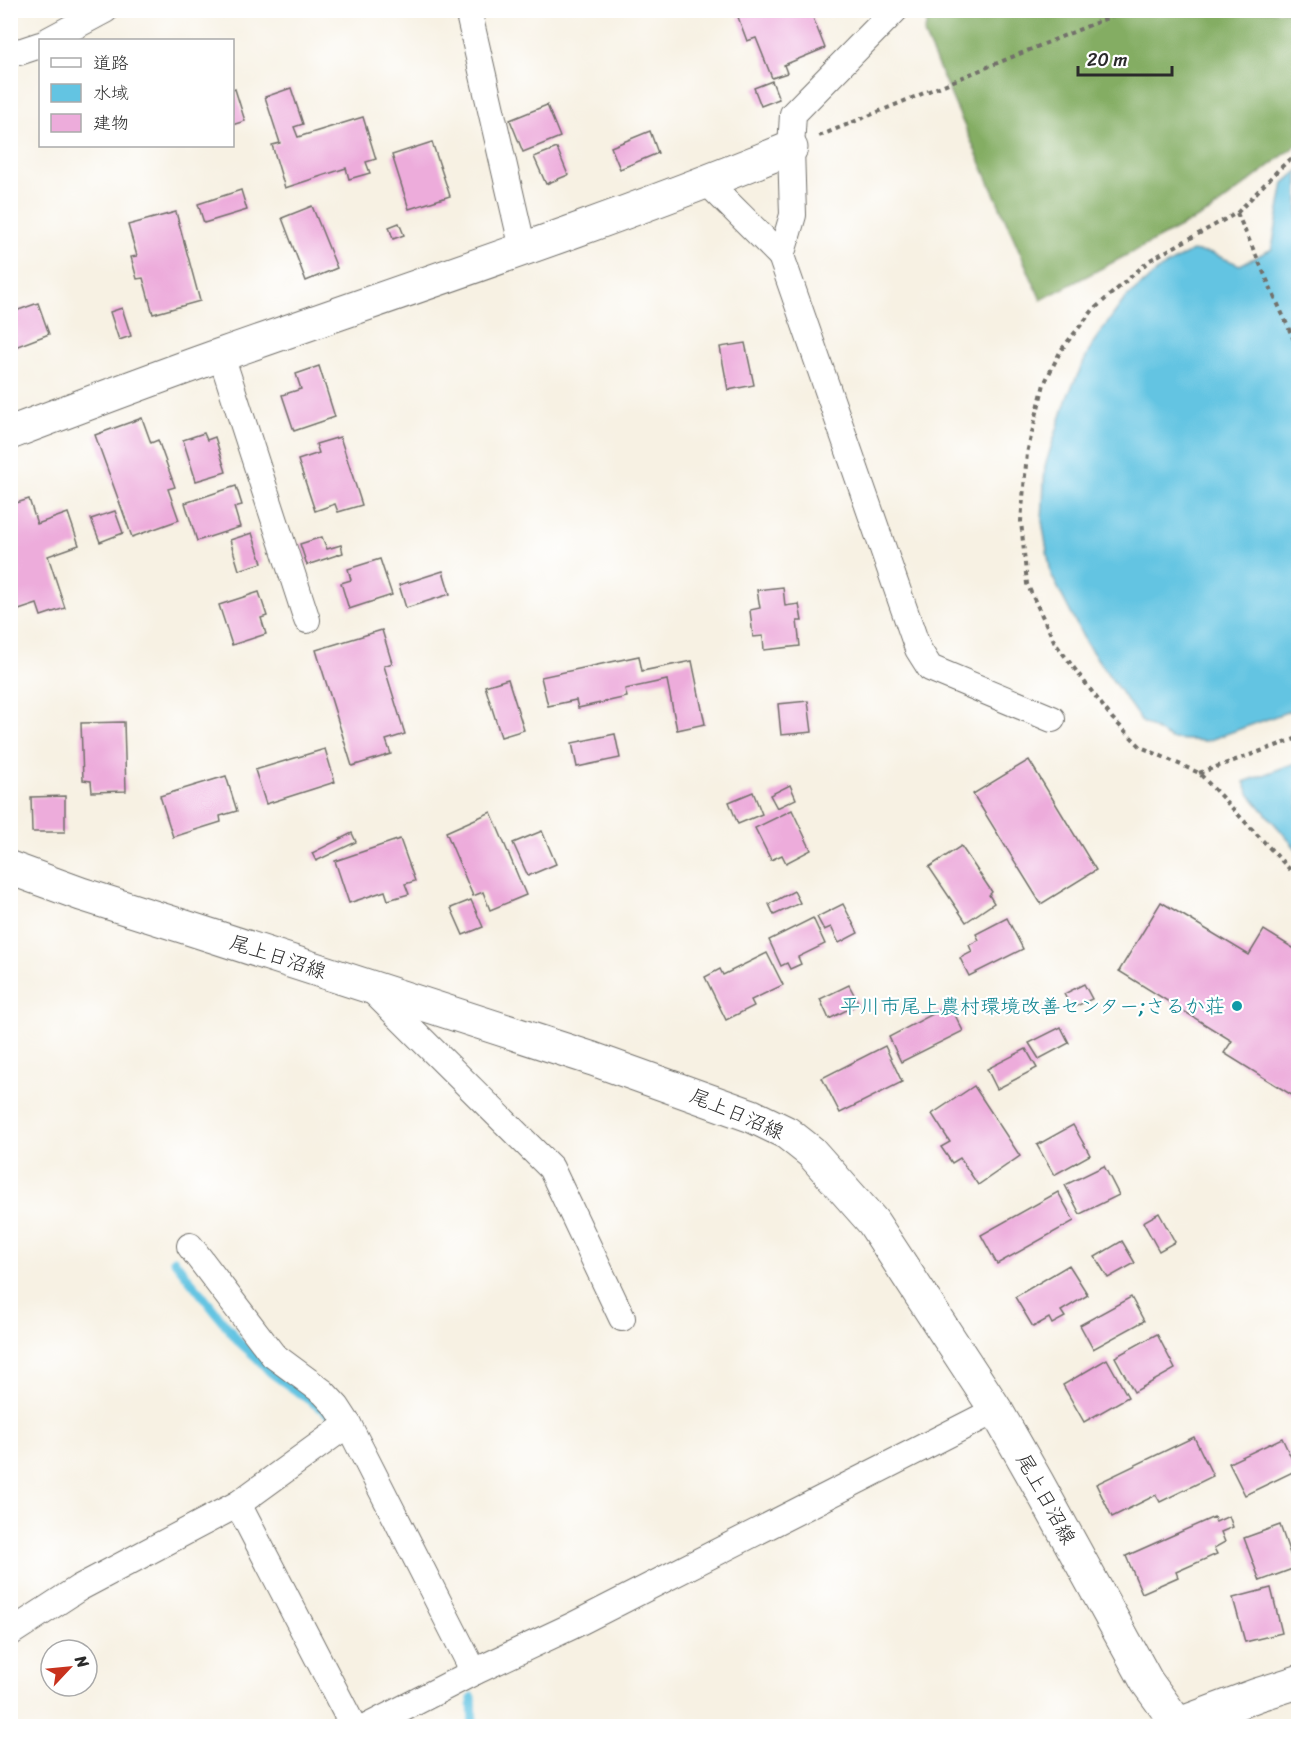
<svg xmlns="http://www.w3.org/2000/svg" width="1309" height="1737" viewBox="0 0 1309 1737" font-family="Sriracha,'Klee One',sans-serif">
<style>
.forest{fill:#84ad64;stroke:#586c48;stroke-width:1.5}
.water{fill:#63c4e2;stroke:#477886;stroke-width:1.5}
.lines{fill:none;stroke-linecap:round;stroke-linejoin:round}
.stream{stroke:#63c4e2;stroke-width:9}
.building{fill:#edacdb}
.street-casing{stroke:#72706b;stroke-width:28}
.secondary-casing{stroke:#72706b;stroke-width:35}
.path{stroke:#72706b;stroke-width:4;stroke-dasharray:4.5 4.5;stroke-linecap:butt}
.street{stroke:#fff;stroke-width:26}
.secondary{stroke:#fff;stroke-width:33}
.culture-dot{fill:#0f9aa8;stroke:#fff;stroke-width:2}
.labels{text-anchor:middle;dominant-baseline:central;stroke-width:4.5;stroke-linejoin:round;paint-order:stroke}
.street-label{font-size:20px;fill:#2b2b2b;stroke:#fff}
.culture-label{font-size:20px;fill:#0d838f;stroke:#fff;text-anchor:end}
</style>
<rect width="100%" height="100%" fill="#fff"/>
<filter id="ink" filterUnits="userSpaceOnUse"><feTurbulence type="fractalNoise" baseFrequency=".0167" numOctaves="2"/><feDisplacementMap in="SourceGraphic" scale="12" xChannelSelector="R" yChannelSelector="G"/><feConvolveMatrix kernelMatrix="1 2 1 2 8 2 1 2 1" color-interpolation-filters="sRGB"/></filter>
<filter id="wash" filterUnits="userSpaceOnUse"><feTurbulence type="fractalNoise" baseFrequency=".008" numOctaves="4" result="noise"/><feDisplacementMap in="SourceGraphic" scale="24" xChannelSelector="R" yChannelSelector="G"/><feGaussianBlur stdDeviation="1.35" result="paint"/><feColorMatrix in="noise" values="0 0 0 0 0 0 0 0 0 0 0 0 0 0 0 0 0 1.4 0 .05"/><feComposite in="paint" operator="in"/></filter>
<g filter="url(#wash)">
<rect width="100%" height="100%" fill="#f7f1e3"/>
<polygon class="forest" points="930,11 1298,11 1298,144 1211,211 1041,300 924,34"/>
<g class="water">
<polygon points="1298,171 1298,708 1207,741 1171,739 1142,722 1086,643 1051,574 1042,521 1045,466 1068,395 1093,343 1124,300 1160,269 1192,251 1213,254 1240,265 1272,249 1284,183"/>
<polygon points="1298,762 1298,851 1250,795 1244,782"/>
</g>
<g class="lines">
<g class="stream">
<polyline points="174,1260 240,1343 257,1358 270,1372 329,1414"/>
<polyline points="472,1697 473,1726"/>
</g>
</g>
<g id="blocks">
<g class="building">
<polygon points="753,10 763,10 764,13 771,10 810,10 825,48 784,65 787,73 772,78 756,38 747,41 738,17"/>
<polygon points="772,81 779,99 761,106 754,88"/>
<polygon points="291,88 303,124 294,127 298,137 363,117 376,159 366,162 370,173 349,179 346,168 285,188 272,145 280,143 265,97"/>
<polygon points="235,89 245,121 232,125 232,90"/>
<polygon points="547,105 560,137 523,152 510,120"/>
<polygon points="650,131 658,153 620,169 611,147"/>
<polygon points="432,142 450,196 409,209 392,155"/>
<polygon points="557,148 568,175 546,184 534,157"/>
<polygon points="241,190 247,210 204,223 198,204"/>
<polygon points="312,206 337,268 306,281 282,218"/>
<polygon points="176,212 200,301 153,314 143,278 137,279 131,257 137,256 128,225"/>
<polygon points="399,223 404,235 393,239 389,227"/>
<polygon points="38,303 49,334 10,349 10,313"/>
<polygon points="122,308 131,336 119,340 110,312"/>
<polygon points="745,343 754,385 728,390 720,347"/>
<polygon points="319,366 335,417 294,431 282,395 301,389 296,374"/>
<polygon points="142,418 151,443 158,440 175,487 168,489 179,520 132,537 95,435"/>
<polygon points="204,433 207,440 215,437 226,472 196,481 183,440"/>
<polygon points="340,437 362,505 338,512 335,504 315,511 298,460 319,453 316,444"/>
<polygon points="236,486 242,505 234,507 240,527 197,541 185,503"/>
<polygon points="29,499 37,524 68,513 79,545 48,556 65,608 41,616 37,604 10,613 10,505"/>
<polygon points="115,511 123,533 100,542 91,519"/>
<polygon points="252,533 262,563 239,570 230,540"/>
<polygon points="322,537 327,549 341,545 343,553 307,565 300,544"/>
<polygon points="380,559 392,595 349,609 341,583 351,580 348,569"/>
<polygon points="443,571 450,594 406,608 399,585"/>
<polygon points="783,587 785,606 799,604 802,621 797,621 800,646 764,650 763,636 753,637 750,610 760,608 757,590"/>
<polygon points="259,592 267,616 261,618 266,634 232,645 219,605"/>
<polygon points="382,630 392,663 384,666 405,734 386,740 391,754 352,766 316,650"/>
<polygon points="639,656 642,671 692,661 705,724 677,730 667,680 625,689 627,697 578,708 576,700 548,706 541,677"/>
<polygon points="508,679 524,730 501,737 485,686"/>
<polygon points="808,701 812,732 781,735 778,704"/>
<polygon points="124,722 126,791 92,792 91,781 83,780 81,723"/>
<polygon points="615,734 620,758 577,767 572,743"/>
<polygon points="325,749 335,782 266,804 255,770"/>
<polygon points="1029,760 1096,870 1041,904 973,794"/>
<polygon points="226,776 237,811 220,816 221,822 173,837 160,796"/>
<polygon points="790,785 796,799 777,808 770,795"/>
<polygon points="753,792 762,814 738,824 729,802"/>
<polygon points="65,796 65,832 32,832 31,797"/>
<polygon points="792,810 811,850 786,863 782,855 771,860 755,828"/>
<polygon points="491,812 526,895 490,910 483,892 473,896 446,832"/>
<polygon points="542,831 556,864 528,876 513,843"/>
<polygon points="352,833 356,842 316,861 312,853"/>
<polygon points="400,839 415,881 405,884 409,894 388,900 385,891 349,903 335,861"/>
<polygon points="961,846 992,892 989,895 994,903 966,922 929,867"/>
<polygon points="794,891 800,903 774,915 769,904"/>
<polygon points="471,900 483,927 463,935 451,908"/>
<polygon points="1161,902 1249,955 1264,930 1298,951 1298,1099 1224,1053 1232,1041 1119,971"/>
<polygon points="843,904 858,933 839,943 831,927 824,930 817,917"/>
<polygon points="813,918 825,944 798,957 801,964 790,969 787,963 781,966 769,940"/>
<polygon points="1007,918 1023,949 969,976 960,958 972,952 969,945 979,940 976,934"/>
<polygon points="767,953 783,985 751,1000 754,1006 726,1020 705,977 720,969 723,975"/>
<polygon points="1084,984 1092,999 1072,1008 1064,994"/>
<polygon points="849,985 859,1004 829,1019 820,999"/>
<polygon points="950,1005 963,1031 901,1062 889,1037"/>
<polygon points="1061,1027 1069,1043 1039,1059 1029,1043"/>
<polygon points="885,1046 902,1082 840,1113 822,1078"/>
<polygon points="1026,1049 1037,1068 997,1089 987,1069"/>
<polygon points="974,1086 1020,1156 978,1185 960,1158 952,1163 941,1147 950,1142 932,1114"/>
<polygon points="1073,1125 1090,1155 1054,1175 1037,1145"/>
<polygon points="1104,1166 1119,1195 1080,1214 1065,1185"/>
<polygon points="1058,1192 1074,1221 997,1264 981,1235"/>
<polygon points="1159,1213 1175,1242 1159,1251 1143,1222"/>
<polygon points="1122,1241 1135,1263 1108,1278 1095,1257"/>
<polygon points="1069,1265 1088,1295 1061,1311 1065,1317 1052,1324 1049,1318 1033,1327 1015,1297"/>
<polygon points="1131,1297 1144,1321 1093,1349 1080,1325"/>
<polygon points="1157,1334 1175,1369 1134,1392 1115,1357"/>
<polygon points="1107,1359 1128,1397 1084,1422 1063,1385"/>
<polygon points="1194,1437 1213,1476 1160,1502 1156,1495 1112,1517 1096,1484"/>
<polygon points="1282,1438 1297,1470 1245,1495 1229,1463"/>
<polygon points="1229,1516 1233,1527 1221,1532 1225,1542 1214,1548 1217,1554 1176,1572 1178,1577 1142,1593 1126,1556 1214,1517 1216,1522"/>
<polygon points="1280,1525 1295,1568 1260,1581 1244,1538"/>
<polygon points="1271,1588 1282,1633 1245,1642 1233,1598"/>
<polygon points="1298,1593 1298,1607 1294,1594"/>
<polygon points="1298,1719 1298,1726 1286,1726 1285,1723"/>
</g>
</g>
</g>
<g filter="url(#ink)">
<use href="#blocks" fill-opacity="0" stroke="#72706b" stroke-width="1.5"/>
<g class="lines">
<defs>
<g id="street">
<polyline points="468,10 523,249"/>
<polyline points="895,10 793,114 791,148 793,215 781,256 918,649 930,668 1052,719"/>
<polyline points="49,40 105,10"/>
<polyline points="10,50 19,52 40,45"/>
<polyline points="707,182 781,256"/>
<polyline points="221,355 307,620"/>
<polyline points="370,988 551,1168 622,1318"/>
<polyline points="190,1246 273,1355 323,1392 337,1407 348,1424 474,1672"/>
<polyline points="238,1504 353,1726"/>
<polyline points="10,1633 79,1588 238,1504 348,1424"/>
<polyline points="369,1726 474,1672 572,1626 996,1410"/>
</g>
<g id="secondary">
<path d="M10,433C81,406 152,379 223,354C413,287 605,224 791,148"/>
<polyline points="10,868 81,894 185,927 593,1059 752,1116 787,1133 811,1152 873,1222 996,1410 1037,1482 1147,1682 1179,1726"/>
<polyline points="1177,1725 1257,1695 1298,1682"/>
</g>
</defs>
<use href="#street" class="street-casing"/>
<use href="#secondary" class="secondary-casing"/>
<g class="path">
<polyline points="819,136 1127,10"/>
<polyline points="1298,153 1279,169 1237,213 1150,260 1093,310 1061,350 1044,384 1027,453 1021,521 1027,584 1055,643 1112,718 1141,747 1199,773 1298,878"/>
<polyline points="1237,213 1298,349"/>
<polyline points="1199,773 1298,738"/>
</g>
<use href="#street" class="street"/>
<use href="#secondary" class="secondary"/>
</g>
</g>
<circle class="culture-dot" cx="1237" cy="1006" r="6"/>
<g class="labels">
<g class="street-label">
<text transform="translate(278 957) rotate(18)">尾上日沼線</text>
<text transform="translate(737 1114) rotate(23)">尾上日沼線</text>
<text transform="translate(1046 1499) rotate(61)">尾上日沼線</text>
</g>
<g class="culture-label">
<text x="1225" y="1006">平川市尾上農村環境改善センター;さるか荘</text>
</g>
</g>
<rect width="1309" height="1737" fill="none" stroke="#fff" stroke-width="36"/>
<rect x="39" y="39" width="195" height="108" fill="#ffffff" stroke="#aaaaaa" stroke-width="1.5"/>
<rect x="51" y="58" width="30" height="9" fill="#ffffff" stroke="#aaaaaa" stroke-width="1.5"/>
<text x="93" y="69" font-size="18" fill="#2b2b2b">道路</text>
<rect x="51" y="84" width="30" height="18" fill="#63c4e2" stroke="#aaaaaa" stroke-width="1.5"/>
<text x="93" y="99" font-size="18" fill="#2b2b2b">水域</text>
<rect x="51" y="114" width="30" height="18" fill="#edacdb" stroke="#aaaaaa" stroke-width="1.5"/>
<text x="93" y="129" font-size="18" fill="#2b2b2b">建物</text>
<g transform="translate(69 1668) rotate(64)"><circle r="28" fill="#ffffff" stroke="#aaaaaa" stroke-width="1.5"/>
<path d="M0-4.5L10 22L0 15L-10 22Z" fill="#c8321e"/>
<text y="-9" font-size="16" font-weight="bold" text-anchor="middle" fill="#2b2b2b">N</text>
</g>
<path d="M1078 66v9h94v-9" fill="none" stroke="#2b2b2b" stroke-width="3"/>
<text x="1087" y="66" font-size="18" fill="#2b2b2b" stroke="#ffffff" stroke-width="4.5" paint-order="stroke">20 m</text>
</svg>
